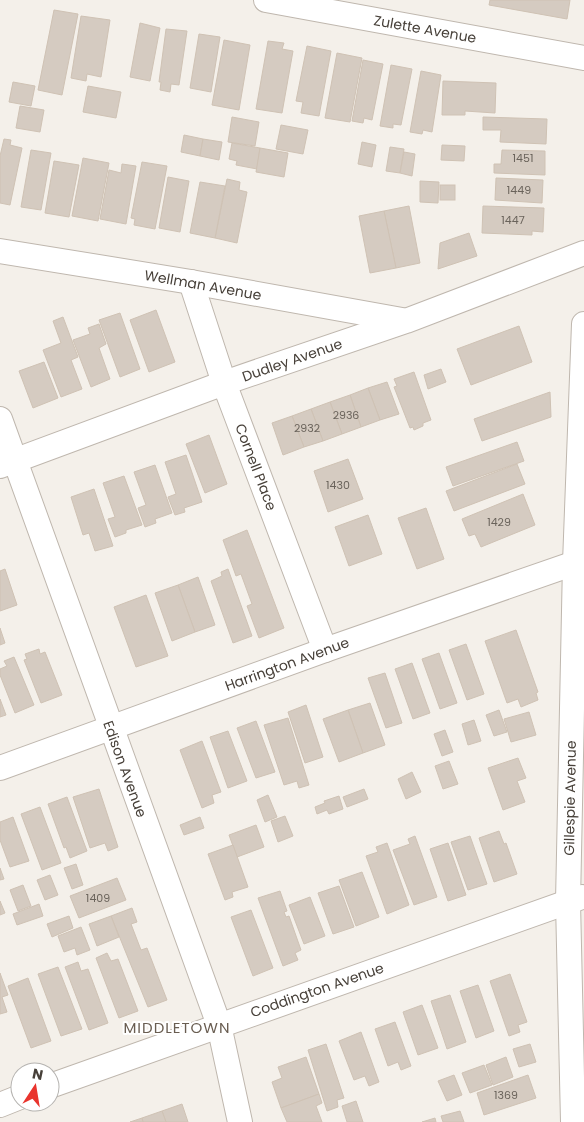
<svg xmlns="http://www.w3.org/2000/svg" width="584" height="1122" viewBox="0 0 584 1122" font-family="Poppins,sans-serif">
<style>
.building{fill:#d5cbc1;stroke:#cfc2b4}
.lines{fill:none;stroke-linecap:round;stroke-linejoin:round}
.minor-casing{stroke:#bfb7ae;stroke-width:26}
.minor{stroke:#fff;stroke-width:24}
.labels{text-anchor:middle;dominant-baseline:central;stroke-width:4;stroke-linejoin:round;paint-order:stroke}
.number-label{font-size:11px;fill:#6a635b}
.street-label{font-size:14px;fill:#474039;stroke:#fff}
.neighbourhood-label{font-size:15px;letter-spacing:1px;fill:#695d51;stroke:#fff}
</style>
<rect width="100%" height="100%" fill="#f4f0ea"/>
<g class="building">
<polygon points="490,0 570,0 567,19 489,5"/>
<polygon points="54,10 78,14 62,95 38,90"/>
<polygon points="81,16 110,20 101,77 87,74 86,81 71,78"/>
<polygon points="140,23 160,28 150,81 130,77"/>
<polygon points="166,29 187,31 179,85 171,84 170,92 160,90 161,82 159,82"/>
<polygon points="199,34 220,37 211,92 190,88"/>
<polygon points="224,40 250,45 239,110 212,105"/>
<polygon points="268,41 284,43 282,49 293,51 282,113 256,109"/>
<polygon points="307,46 331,51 319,116 301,113 303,102 296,101"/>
<polygon points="337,53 362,58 350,122 325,118"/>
<polygon points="363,60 383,64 372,120 364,118 363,123 352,121"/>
<polygon points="391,65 412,69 401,125 393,124 393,128 380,126"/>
<polygon points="421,71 441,75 432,132 423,130 422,134 410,132"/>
<polygon points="443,81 496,83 495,113 465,111 465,115 442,115"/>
<polygon points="13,82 35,86 31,106 9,102"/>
<polygon points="88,86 121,92 116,118 83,112"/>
<polygon points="20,106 44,110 40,132 16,128"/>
<polygon points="232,117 259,122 255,146 228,142"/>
<polygon points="483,117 547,119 546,144 500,142 501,130 483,130"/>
<polygon points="281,125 308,130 303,154 276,149"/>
<polygon points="184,135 203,139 200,156 181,152"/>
<polygon points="4,139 11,140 10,145 22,148 10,205 0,203 0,156"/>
<polygon points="203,139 222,142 219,160 200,156"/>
<polygon points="362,142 376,145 372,167 358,164"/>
<polygon points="232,143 260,148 257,169 236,165 237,161 229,159"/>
<polygon points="442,145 465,146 464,161 441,160"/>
<polygon points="390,147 404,149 400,173 386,171"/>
<polygon points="260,148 288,153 284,177 256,172"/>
<polygon points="31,150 51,153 41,210 21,207"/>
<polygon points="502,150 545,151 545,175 494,173 494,164 501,164"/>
<polygon points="404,152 415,154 412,176 400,173"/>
<polygon points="83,158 109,163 98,221 72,216"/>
<polygon points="54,161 79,165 69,217 45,213"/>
<polygon points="142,162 167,166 155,229 134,225 135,219 131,218"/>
<polygon points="122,164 136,166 126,224 100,219 109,170 121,173"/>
<polygon points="168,177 189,181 180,232 159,228"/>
<polygon points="496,178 543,180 542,203 495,200"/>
<polygon points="227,179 240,182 239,190 247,192 237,243 215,238"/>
<polygon points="420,181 439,182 438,203 420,202"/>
<polygon points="200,182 225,186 215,238 190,233"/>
<rect x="440" y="185" width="15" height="15"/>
<polygon points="409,206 420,263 396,268 384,211"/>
<polygon points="483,206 544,208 543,232 532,231 532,235 482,233"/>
<polygon points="384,211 396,268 370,273 359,216"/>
<polygon points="469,233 477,256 438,269 440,243"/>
<polygon points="156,310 175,362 149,372 130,320"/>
<polygon points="120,313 140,369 120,377 99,320"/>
<polygon points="63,317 78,357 71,360 82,389 61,397 43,350 61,343 53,321"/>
<polygon points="99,324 106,344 99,348 110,379 91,387 73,340 90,334 88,328"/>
<polygon points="519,326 532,362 471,385 457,349"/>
<polygon points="44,362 58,398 33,408 19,371"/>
<polygon points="441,369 446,382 428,389 424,375"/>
<polygon points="414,372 431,420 423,423 423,426 414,430 413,427 410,428 394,387 397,386 394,379"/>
<polygon points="387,382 399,414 380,420 368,388"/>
<polygon points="368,388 380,420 361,427 350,395"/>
<polygon points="550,392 551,417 482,441 474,419"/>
<polygon points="350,395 361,427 342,434 330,402"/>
<polygon points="330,402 342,434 323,441 311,409"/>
<polygon points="311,409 323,441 304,447 292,416"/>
<polygon points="292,416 304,447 283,455 272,423"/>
<polygon points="209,435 227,484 205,493 186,444"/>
<polygon points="517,442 524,461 453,486 446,467"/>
<polygon points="186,455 202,502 184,508 185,512 175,515 168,497 176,494 165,462"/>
<polygon points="348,459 363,499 328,512 314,471"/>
<polygon points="517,464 525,484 454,511 446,491"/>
<polygon points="155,465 172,513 155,519 156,523 145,527 138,508 146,505 134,472"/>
<polygon points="124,476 142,525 126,530 126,533 115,537 108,519 115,517 103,483"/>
<polygon points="94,489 113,546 95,551 89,533 83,535 71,497"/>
<polygon points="523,494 535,525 481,547 475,534 469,536 462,519"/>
<polygon points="426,508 444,559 417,569 398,518"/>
<polygon points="368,515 382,554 349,566 335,527"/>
<polygon points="247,530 284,628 259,638 247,606 252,604 241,574 236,576 223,540"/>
<polygon points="5,569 17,605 0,611 0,571"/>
<polygon points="228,569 252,636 233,643 211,581 222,576 221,572"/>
<polygon points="198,577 215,625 195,632 178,585"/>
<polygon points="178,585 195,632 172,641 155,593"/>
<polygon points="146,595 168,656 136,667 114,607"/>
<polygon points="0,628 5,643 0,645"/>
<polygon points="516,630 538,692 536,693 538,700 521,707 518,699 507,703 485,641"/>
<polygon points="466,644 484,694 467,700 449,650"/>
<polygon points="39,649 40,654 45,652 62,695 41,703 24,660 27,659 25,654"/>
<polygon points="439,653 457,703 440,709 422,659"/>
<polygon points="14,657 34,705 15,713 0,675 0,669 7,666 4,661"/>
<polygon points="412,663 430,713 413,719 395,669"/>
<polygon points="385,673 402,723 386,728 368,678"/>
<polygon points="0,699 6,715 0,717"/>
<polygon points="370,703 385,745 363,753 348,710"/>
<polygon points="306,705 323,757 305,763 288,712"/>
<polygon points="348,710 363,753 339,762 323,719"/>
<polygon points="499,710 507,732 494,736 486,715"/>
<polygon points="529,712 536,735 511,742 504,719"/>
<polygon points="288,718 309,785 299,788 297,781 284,785 264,725"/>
<polygon points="474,720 481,741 468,745 462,724"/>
<polygon points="256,721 275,772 256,778 237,728"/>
<polygon points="445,730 453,752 442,756 434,734"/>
<polygon points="228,731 247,781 228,788 210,737"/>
<polygon points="202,741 221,792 212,795 214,803 202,808 180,750"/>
<polygon points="518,758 526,778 517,781 525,802 503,810 488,768"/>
<polygon points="449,761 458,784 443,789 435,766"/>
<polygon points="412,772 421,792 406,799 398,779"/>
<polygon points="99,789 118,847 108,851 105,843 90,848 73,797"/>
<polygon points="364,789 368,799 347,807 343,797"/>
<polygon points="268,795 277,817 265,822 257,800"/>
<polygon points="339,796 343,809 329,814 327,810 317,814 315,807 325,803 324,801"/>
<polygon points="67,797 87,851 70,858 66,847 64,848 48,804"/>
<polygon points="40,807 61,863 42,870 21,814"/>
<polygon points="285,816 293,836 278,842 271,821"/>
<polygon points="13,817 29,861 10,867 0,840 0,822"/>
<polygon points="200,817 204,828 184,835 180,825"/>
<polygon points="256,825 264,847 237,857 229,835"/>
<polygon points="499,831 504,844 506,843 517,874 494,882 479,838"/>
<polygon points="415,836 437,897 414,905 393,850 410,844 408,839"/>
<polygon points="470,836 487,884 468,890 451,842"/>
<polygon points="387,843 409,905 387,914 366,856 378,852 376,847"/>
<polygon points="448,843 466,895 448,901 430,849"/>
<polygon points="233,845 248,887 232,892 233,897 225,900 208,854"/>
<polygon points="76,864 83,885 72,889 64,868"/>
<polygon points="0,868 4,879 0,880"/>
<polygon points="362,872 379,917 356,926 339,880"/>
<polygon points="50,875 58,895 45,900 37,880"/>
<polygon points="117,878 126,900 79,918 70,896"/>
<polygon points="23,885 31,906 18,911 10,890"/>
<polygon points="339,886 354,927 333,934 318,893"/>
<polygon points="280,891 287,911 284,912 286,917 289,916 301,950 295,953 298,960 283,966 258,898"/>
<polygon points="310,897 325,936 304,944 289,905"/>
<polygon points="0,901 5,913 0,915"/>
<polygon points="39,904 43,916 17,925 13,914"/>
<polygon points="132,908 137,922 131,924 141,950 147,948 167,1000 148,1007 111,916"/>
<polygon points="251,910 273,968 253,976 231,917"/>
<polygon points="69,916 73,928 52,937 47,924"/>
<polygon points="111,916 119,937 97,946 89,924"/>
<polygon points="81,927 90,950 77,955 75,948 64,952 58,936"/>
<polygon points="107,953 111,961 118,959 138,1011 119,1018 96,958"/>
<polygon points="78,962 81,971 88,969 108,1023 89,1030 65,967"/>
<polygon points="58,967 82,1029 61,1036 38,974"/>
<polygon points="0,973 8,995 2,997 7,1012 0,1014"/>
<polygon points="510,974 527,1022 518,1025 520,1032 509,1036 490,981"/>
<polygon points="28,978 51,1041 31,1048 8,986"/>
<polygon points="478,985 494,1031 476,1038 460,991"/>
<polygon points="450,995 466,1042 447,1049 431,1001"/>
<polygon points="422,1005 438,1048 418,1055 403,1012"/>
<polygon points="395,1022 411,1066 401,1070 398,1062 388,1066 375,1029"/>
<polygon points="361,1032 379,1082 369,1086 365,1076 354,1080 339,1041"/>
<polygon points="326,1044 344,1098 337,1100 338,1107 327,1111 308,1050"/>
<polygon points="530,1044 536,1062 519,1067 513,1049"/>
<polygon points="306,1057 319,1094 281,1108 272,1082 282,1078 278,1067"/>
<polygon points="506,1057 513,1077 493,1085 486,1065"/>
<polygon points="484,1065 492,1085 470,1093 462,1073"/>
<polygon points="454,1075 462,1095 447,1101 438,1081"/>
<polygon points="528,1075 536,1098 484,1115 477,1093"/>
<polygon points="319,1094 322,1103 316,1106 322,1122 287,1122 281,1108"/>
<polygon points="356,1101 363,1122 347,1122 342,1106"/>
<polygon points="182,1104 188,1122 166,1122 162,1111"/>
<polygon points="162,1111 166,1122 143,1122 142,1118"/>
<polygon points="460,1111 464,1122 443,1122 441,1116"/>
<polygon points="142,1118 143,1122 130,1122"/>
<polygon points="435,1118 436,1122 422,1122"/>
</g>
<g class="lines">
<defs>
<g id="minor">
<polyline points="266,0 584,58"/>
<polyline points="0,251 191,282 402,320"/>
<polyline points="191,282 224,383 325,650"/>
<polyline points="0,419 219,1025 240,1122"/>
<polyline points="0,466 224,383 406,321 584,253"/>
<polyline points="0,768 325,650 575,563"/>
<polyline points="50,1086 582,897"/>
<polyline points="0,1105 20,1097"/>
<polyline points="573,1122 568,902 575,563 584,324"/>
</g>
</defs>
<use href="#minor" class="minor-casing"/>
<use href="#minor" class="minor"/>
</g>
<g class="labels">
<g class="number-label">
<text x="523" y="158">1451</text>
<text x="519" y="190">1449</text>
<text x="513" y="220">1447</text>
<text x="346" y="415">2936</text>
<text x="307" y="428">2932</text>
<text x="338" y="485">1430</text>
<text x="499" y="522">1429</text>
<text x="98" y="898">1409</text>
<text x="506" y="1095">1369</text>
</g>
<g class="street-label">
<text transform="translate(425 29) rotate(10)">Zulette Avenue</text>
<text transform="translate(203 285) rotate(10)">Wellman Avenue</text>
<text transform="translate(292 360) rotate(-19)">Dudley Avenue</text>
<text transform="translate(256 467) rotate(69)">Cornell Place</text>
<text transform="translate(287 664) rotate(-20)">Harrington Avenue</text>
<text transform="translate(125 769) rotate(70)">Edison Avenue</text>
<text transform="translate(570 798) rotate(-89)">Gillespie Avenue</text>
<text transform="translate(317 990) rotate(-19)">Coddington Avenue</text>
</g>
<g class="neighbourhood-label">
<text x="177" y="1027">MIDDLETOWN</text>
</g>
</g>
<g transform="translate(35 1087) rotate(12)"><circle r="24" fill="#ffffff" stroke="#b5b3b0"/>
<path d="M0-4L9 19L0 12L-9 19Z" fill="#e9342d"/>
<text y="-8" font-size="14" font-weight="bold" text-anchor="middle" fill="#474039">N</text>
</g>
</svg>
